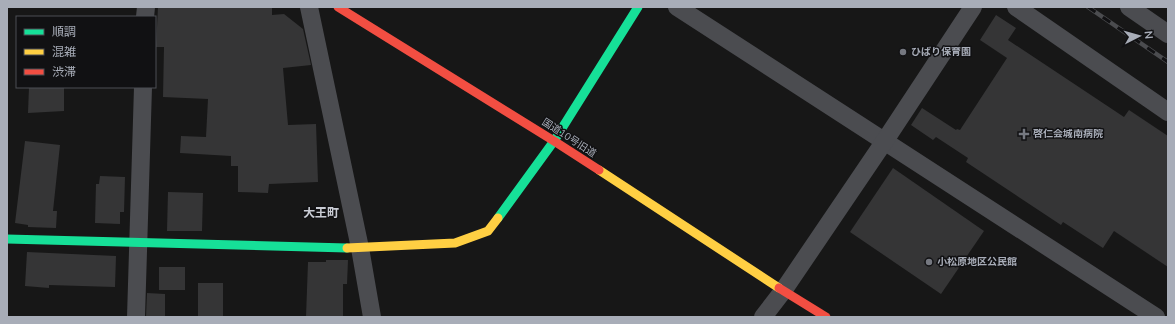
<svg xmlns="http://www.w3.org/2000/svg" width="1175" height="324" viewBox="0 0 1175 324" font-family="'Nunito Sans','Noto Sans JP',sans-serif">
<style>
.building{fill:#353536}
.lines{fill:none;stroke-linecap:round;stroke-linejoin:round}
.street{stroke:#4b4c50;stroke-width:18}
.fast{stroke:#16e098;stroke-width:9}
.slow{stroke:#ffcf43;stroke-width:9}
.jam{stroke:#f24e42;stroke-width:9}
.rail-casing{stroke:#4b4c4f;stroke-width:4.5}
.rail{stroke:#111113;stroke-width:3;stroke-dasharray:9;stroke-linecap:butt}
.poi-dot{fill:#757880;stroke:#111113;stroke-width:1.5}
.labels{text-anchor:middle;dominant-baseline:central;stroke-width:3;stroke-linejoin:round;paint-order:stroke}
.poi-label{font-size:10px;font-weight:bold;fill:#a8adb8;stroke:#111113;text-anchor:start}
.street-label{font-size:10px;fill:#a8adb8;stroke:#111113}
.quarter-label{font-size:12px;font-weight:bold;fill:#c9ccd4;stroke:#111113}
</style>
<rect width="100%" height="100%" fill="#171717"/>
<g class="building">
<polygon points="158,7 272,7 272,15 284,14 303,29 311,65 283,68 288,125 316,124 318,182 269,184 268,193 238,192 238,166 231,166 231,156 180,153 181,136 206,137 208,99 163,97 164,47 156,47"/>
<polygon points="996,15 1016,28 1008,40 1124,117 1129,110 1168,136 1168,267 1114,231 1103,248 1063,222 1061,225 966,162 968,158 936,137 933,140 911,125 922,108 956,130 957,129 960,130 1007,58 980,40"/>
<polygon points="29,87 64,87 64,111 28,113"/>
<polygon points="25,141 60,145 53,211 57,211 56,228 28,227 28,225 15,223"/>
<polygon points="893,168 984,231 941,294 850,232"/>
<polygon points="100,176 125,177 124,212 120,212 120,224 95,223 96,184 99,184"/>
<polygon points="168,192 203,193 202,231 167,231"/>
<polygon points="27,252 116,256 115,287 49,285 49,288 25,286"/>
<polygon points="326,260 348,260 347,284 343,284 343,317 306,317 308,262 326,262"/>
<rect x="159" y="267" width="26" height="23"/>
<rect x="198" y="283" width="25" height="34"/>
<polygon points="147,293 165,294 165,317 146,317"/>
</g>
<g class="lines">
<g class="street">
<polyline points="309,7 360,248 372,317"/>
<polyline points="677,7 1156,317"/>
<polyline points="1016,7 1168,112"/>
<polyline points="1129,7 1168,34"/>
<polyline points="145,17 146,7"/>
<polyline points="136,317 143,87"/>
<polyline points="763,317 783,291 884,142 973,7"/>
</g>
<g class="fast">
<polyline points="498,218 554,141 638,7"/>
<polyline points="7,239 347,248"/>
</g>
<g class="slow">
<polyline points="599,170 779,288"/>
<polyline points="347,248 455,243 488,231 498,218"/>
</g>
<g class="jam">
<polyline points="338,7 554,141 599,170"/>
<polyline points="779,288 826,317"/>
</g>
<defs>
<polyline id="rail" points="1088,7 1168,62"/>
</defs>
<use href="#rail" class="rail-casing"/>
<use href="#rail" class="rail"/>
</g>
<g class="poi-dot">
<circle cx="903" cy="52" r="4"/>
<path d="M1022 128h4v4h4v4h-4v4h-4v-4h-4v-4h4z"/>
<circle cx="929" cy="262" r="4"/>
</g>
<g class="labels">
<g class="poi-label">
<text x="911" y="52">ひばり保育園</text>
<text x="1033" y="134">啓仁会城南病院</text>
<text x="937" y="262">小松原地区公民館</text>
</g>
<g class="street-label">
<text transform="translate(569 138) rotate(33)">国道10号旧道</text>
</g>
<g class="quarter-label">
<text x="321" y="213">大王町</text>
</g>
</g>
<rect width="1175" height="324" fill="none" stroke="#a8adb8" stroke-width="16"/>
<rect x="16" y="16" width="140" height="72" fill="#111113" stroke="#4d4f55"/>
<rect x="24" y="29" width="20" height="6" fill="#16e098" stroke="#4d4f55"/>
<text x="52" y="36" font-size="12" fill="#a8adb8">順調</text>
<rect x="24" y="49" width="20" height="6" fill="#ffcf43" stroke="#4d4f55"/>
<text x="52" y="56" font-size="12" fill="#a8adb8">混雑</text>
<rect x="24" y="69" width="20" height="6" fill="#f24e42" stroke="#4d4f55"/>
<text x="52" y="76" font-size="12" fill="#a8adb8">渋滞</text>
<g transform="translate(1139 36) rotate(84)" stroke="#111113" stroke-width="3" paint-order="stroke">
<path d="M0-3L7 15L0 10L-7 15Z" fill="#a8adb8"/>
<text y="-6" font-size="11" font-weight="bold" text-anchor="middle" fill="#a8adb8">N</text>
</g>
</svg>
